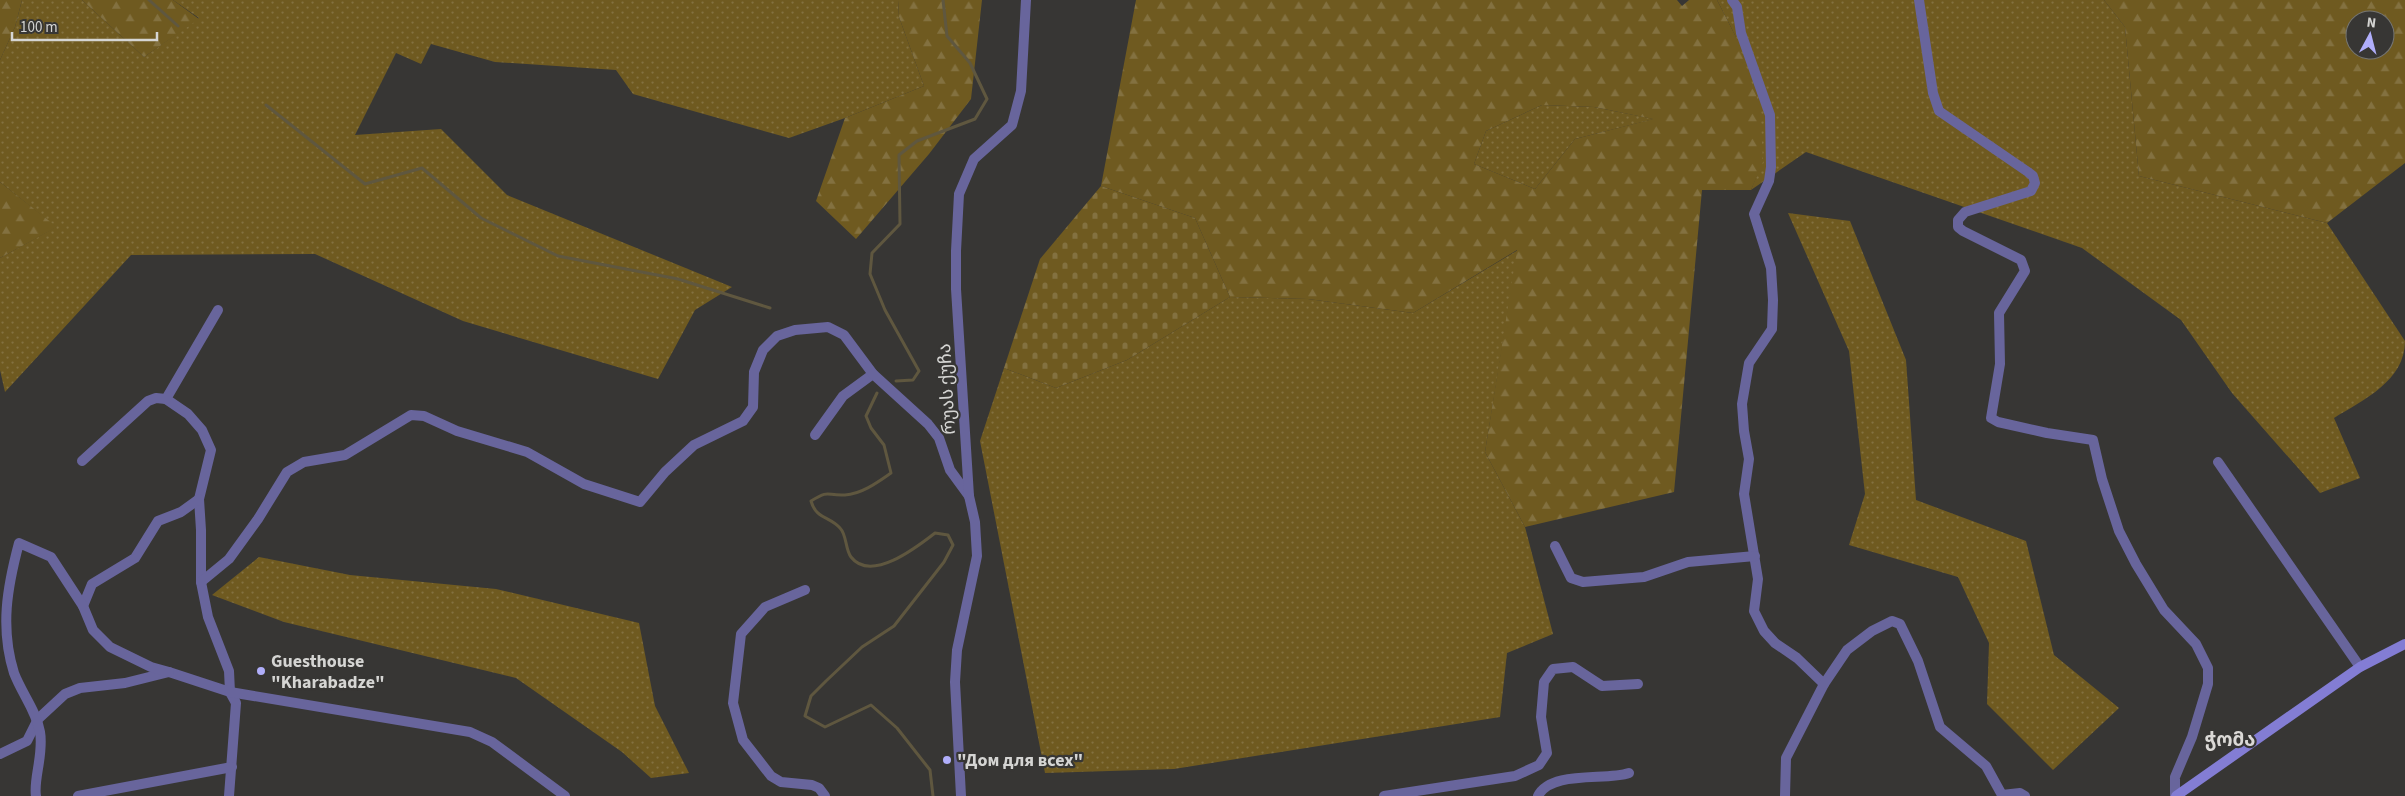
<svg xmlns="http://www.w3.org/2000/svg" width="2405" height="796" viewBox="0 0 2405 796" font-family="'Source Sans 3','Noto Sans Georgian',sans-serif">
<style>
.grass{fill:url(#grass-dots)}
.forest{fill:url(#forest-firs);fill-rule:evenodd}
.cemetery{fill:url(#cemetery-stones)}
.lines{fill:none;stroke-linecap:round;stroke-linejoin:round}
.stream{stroke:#5f573f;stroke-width:3}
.street{stroke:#68659c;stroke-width:10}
.secondary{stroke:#837dd4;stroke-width:10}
.poi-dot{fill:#b0aefa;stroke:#373634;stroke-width:2}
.labels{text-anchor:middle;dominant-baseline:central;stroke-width:4.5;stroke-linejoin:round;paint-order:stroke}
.street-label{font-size:18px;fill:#d5d5d3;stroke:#373634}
.poi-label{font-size:18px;font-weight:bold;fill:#d5d5d3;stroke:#373634;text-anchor:start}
.neighbourhood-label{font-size:19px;font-weight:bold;fill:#dbd9d6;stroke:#373634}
</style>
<defs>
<pattern id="grass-dots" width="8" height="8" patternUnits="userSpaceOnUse" patternTransform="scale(1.25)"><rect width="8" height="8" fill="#6f5a20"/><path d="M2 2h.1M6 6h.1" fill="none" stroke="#837140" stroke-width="1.8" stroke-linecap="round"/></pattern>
<pattern id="forest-firs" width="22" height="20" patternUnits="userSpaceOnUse" patternTransform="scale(1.25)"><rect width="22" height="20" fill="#6f5a20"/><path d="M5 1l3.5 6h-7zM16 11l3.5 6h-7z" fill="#837140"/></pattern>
<pattern id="cemetery-stones" width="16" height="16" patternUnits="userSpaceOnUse" patternTransform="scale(1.25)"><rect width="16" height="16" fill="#6f5a20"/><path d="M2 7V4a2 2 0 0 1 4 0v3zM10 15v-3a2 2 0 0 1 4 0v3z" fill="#837140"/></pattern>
</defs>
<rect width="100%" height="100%" fill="#373634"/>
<g class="grass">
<polygon points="22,0 82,0 144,57 199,18 173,0 898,0 899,17 924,86 845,118 789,138 633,94 616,70 495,62 431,44 421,64 396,53 355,135 441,129 507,195 732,287 695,310 658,379 463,321 315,254 131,255 5,392 0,370 0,258 56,227 0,182 0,60 15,27"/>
<path d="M1717,0H2104L2125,27L2139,176L2327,223L2405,341C2405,381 2363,400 2334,418L2360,478L2320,493L2232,393L2181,320L2082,248L1806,152L1751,190L1762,162L1735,35Z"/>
<polygon points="1542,105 1594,107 1654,119 1575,139 1535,189 1474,164 1486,131"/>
<polygon points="1788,213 1850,221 1906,360 1916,500 2026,541 2054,655 2119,708 2053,770 1987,704 1989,643 1958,577 1849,545 1865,494 1849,351"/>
<polygon points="1518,250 1485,452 1525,527 1553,634 1507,653 1500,717 1174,769 1045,773 980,441 1004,368 1056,388 1127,360 1230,297 1308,299 1413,313"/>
<polygon points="259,557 350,575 496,589 639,623 655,706 689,773 651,778 622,752 516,678 284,622 212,595"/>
</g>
<g class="forest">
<polygon points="0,0 22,0 15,27 0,60"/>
<polygon points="82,0 173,0 199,19 144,57"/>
<polygon points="898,0 982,0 971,99 929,154 856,239 816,201 845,118 924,86 899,17"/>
<path d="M1136,0H1677L1682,6L1689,0H1717L1735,35L1760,107L1763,162L1751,190H1702L1674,492L1525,527L1485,452L1517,250L1413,313L1308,299L1230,297L1195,218L1101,186ZM1542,105L1594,107L1653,119L1575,139L1535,189L1474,164L1486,131Z"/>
<path d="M2104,0H2405V163L2327,223L2139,176L2125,27ZM2355,20H2385V50H2355Z"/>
<polygon points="0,182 57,227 0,258"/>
</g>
<polygon class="cemetery" points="1101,186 1195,218 1230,297 1127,360 1056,388 1004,368 1040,259"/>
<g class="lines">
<g class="stream">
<polyline points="149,0 178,26"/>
<polyline points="266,105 365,184 422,168 481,218 558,256 678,279 770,308"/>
<polyline points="896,381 913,380 919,371 885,310 870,274 872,253 900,224 899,155 917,141 975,119 987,99 970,63 947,36 943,0"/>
<path d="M877,393L866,416L871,428L884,445L891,473C878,482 862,494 845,495C825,496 831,489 811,501C816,519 829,516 840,528C847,535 845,549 851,557C871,583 917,547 935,533L948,535L953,545L944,562L894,626L862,647L826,681L811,696L805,716L825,727L871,705L897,728L930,770L933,796"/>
</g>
<g class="street">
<polyline points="1732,0 1737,7 1741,33 1770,115 1771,167 1769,181 1754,214 1771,268 1773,300 1772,329 1749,363 1742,404 1744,431 1749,459 1744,494 1758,579 1754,611 1764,631 1775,643 1797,658 1824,684 1786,758 1785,796"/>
<polyline points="1919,0 1933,93 1939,111 2028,172 2033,176 2035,183 2031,191 1965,212 1958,220 1958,227 1963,231 2021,260 2025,271 1999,313 2000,364 1991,418 1998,422 2047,433 2093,440 2102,479 2119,531 2136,564 2164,610 2196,644 2208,668 2208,684 2192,737 2175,777 2175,796"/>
<polyline points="166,399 188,414 202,430 211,450 199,499 201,530 201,582 208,617 229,671 230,692 236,703 229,796"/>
<polyline points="815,435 843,396 873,374"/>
<polyline points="82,461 148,401 156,398 166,399 218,310"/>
<polyline points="2218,462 2360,667"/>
<polyline points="1555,546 1571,578 1583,582 1644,577 1688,562 1755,556"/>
<polyline points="201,582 229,559 258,519 287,472 304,462 345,455 411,415 424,416 457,431 527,452 584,484 640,502 665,472 694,445 743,421 753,407 754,372 763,350 777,336 795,330 828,327 844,335 873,374 928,424 939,438 950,470 969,496"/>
<polyline points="805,590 765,607 741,634 733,703 743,740 771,776 781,782 812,785 819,788 825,796"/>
<polyline points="83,606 92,584 135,558 158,521 181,512 199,499"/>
<polyline points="1824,684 1847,650 1872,631 1892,621 1900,624 1918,661 1940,727 1986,766 2002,795 2020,793 2025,796"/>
<polyline points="0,754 27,741 38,719 65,694 80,688 125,683 169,672 230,692 470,732 492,742 565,796"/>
<path d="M36,796C33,780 44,754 40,732C36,710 22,694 14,673C0,628 7,588 19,543L51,557L83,606L93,630L110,647L151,667L169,672"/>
<polyline points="78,796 232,767"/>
<polyline points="961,796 955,682 957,650 977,556 975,522 969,496 956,289 956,251 959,194 974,159 1012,125 1021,91 1026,0"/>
<polyline points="1384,796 1515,776 1539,765 1547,753 1541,717 1544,682 1553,669 1573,667 1602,686 1638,684"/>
<path d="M1538,796C1551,770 1606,781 1629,773"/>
</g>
<polyline class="secondary" points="2176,796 2360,667 2405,644"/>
</g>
<g class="poi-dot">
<circle cx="261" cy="671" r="5"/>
<circle cx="947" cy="760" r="5"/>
</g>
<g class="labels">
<g class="street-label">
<text transform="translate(947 389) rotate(-93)">რუას ქუჩა</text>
</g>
<g class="poi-label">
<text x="271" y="661">Guesthouse<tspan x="271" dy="21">"Kharabadze"</tspan></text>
<text x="957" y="760">"Дом для всех"</text>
</g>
<g class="neighbourhood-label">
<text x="2230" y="740">ჭომა</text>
</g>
</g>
<g transform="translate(2370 35) rotate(7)"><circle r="24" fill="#373634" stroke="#767674"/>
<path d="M0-4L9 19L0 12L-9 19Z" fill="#b0aefa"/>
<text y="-8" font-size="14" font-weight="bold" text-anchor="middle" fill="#d5d5d3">N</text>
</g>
<path d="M12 32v8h145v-8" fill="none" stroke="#d5d5d3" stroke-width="2.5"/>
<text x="20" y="32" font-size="15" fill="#d5d5d3" stroke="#373634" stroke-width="4" paint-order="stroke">100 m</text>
</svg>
